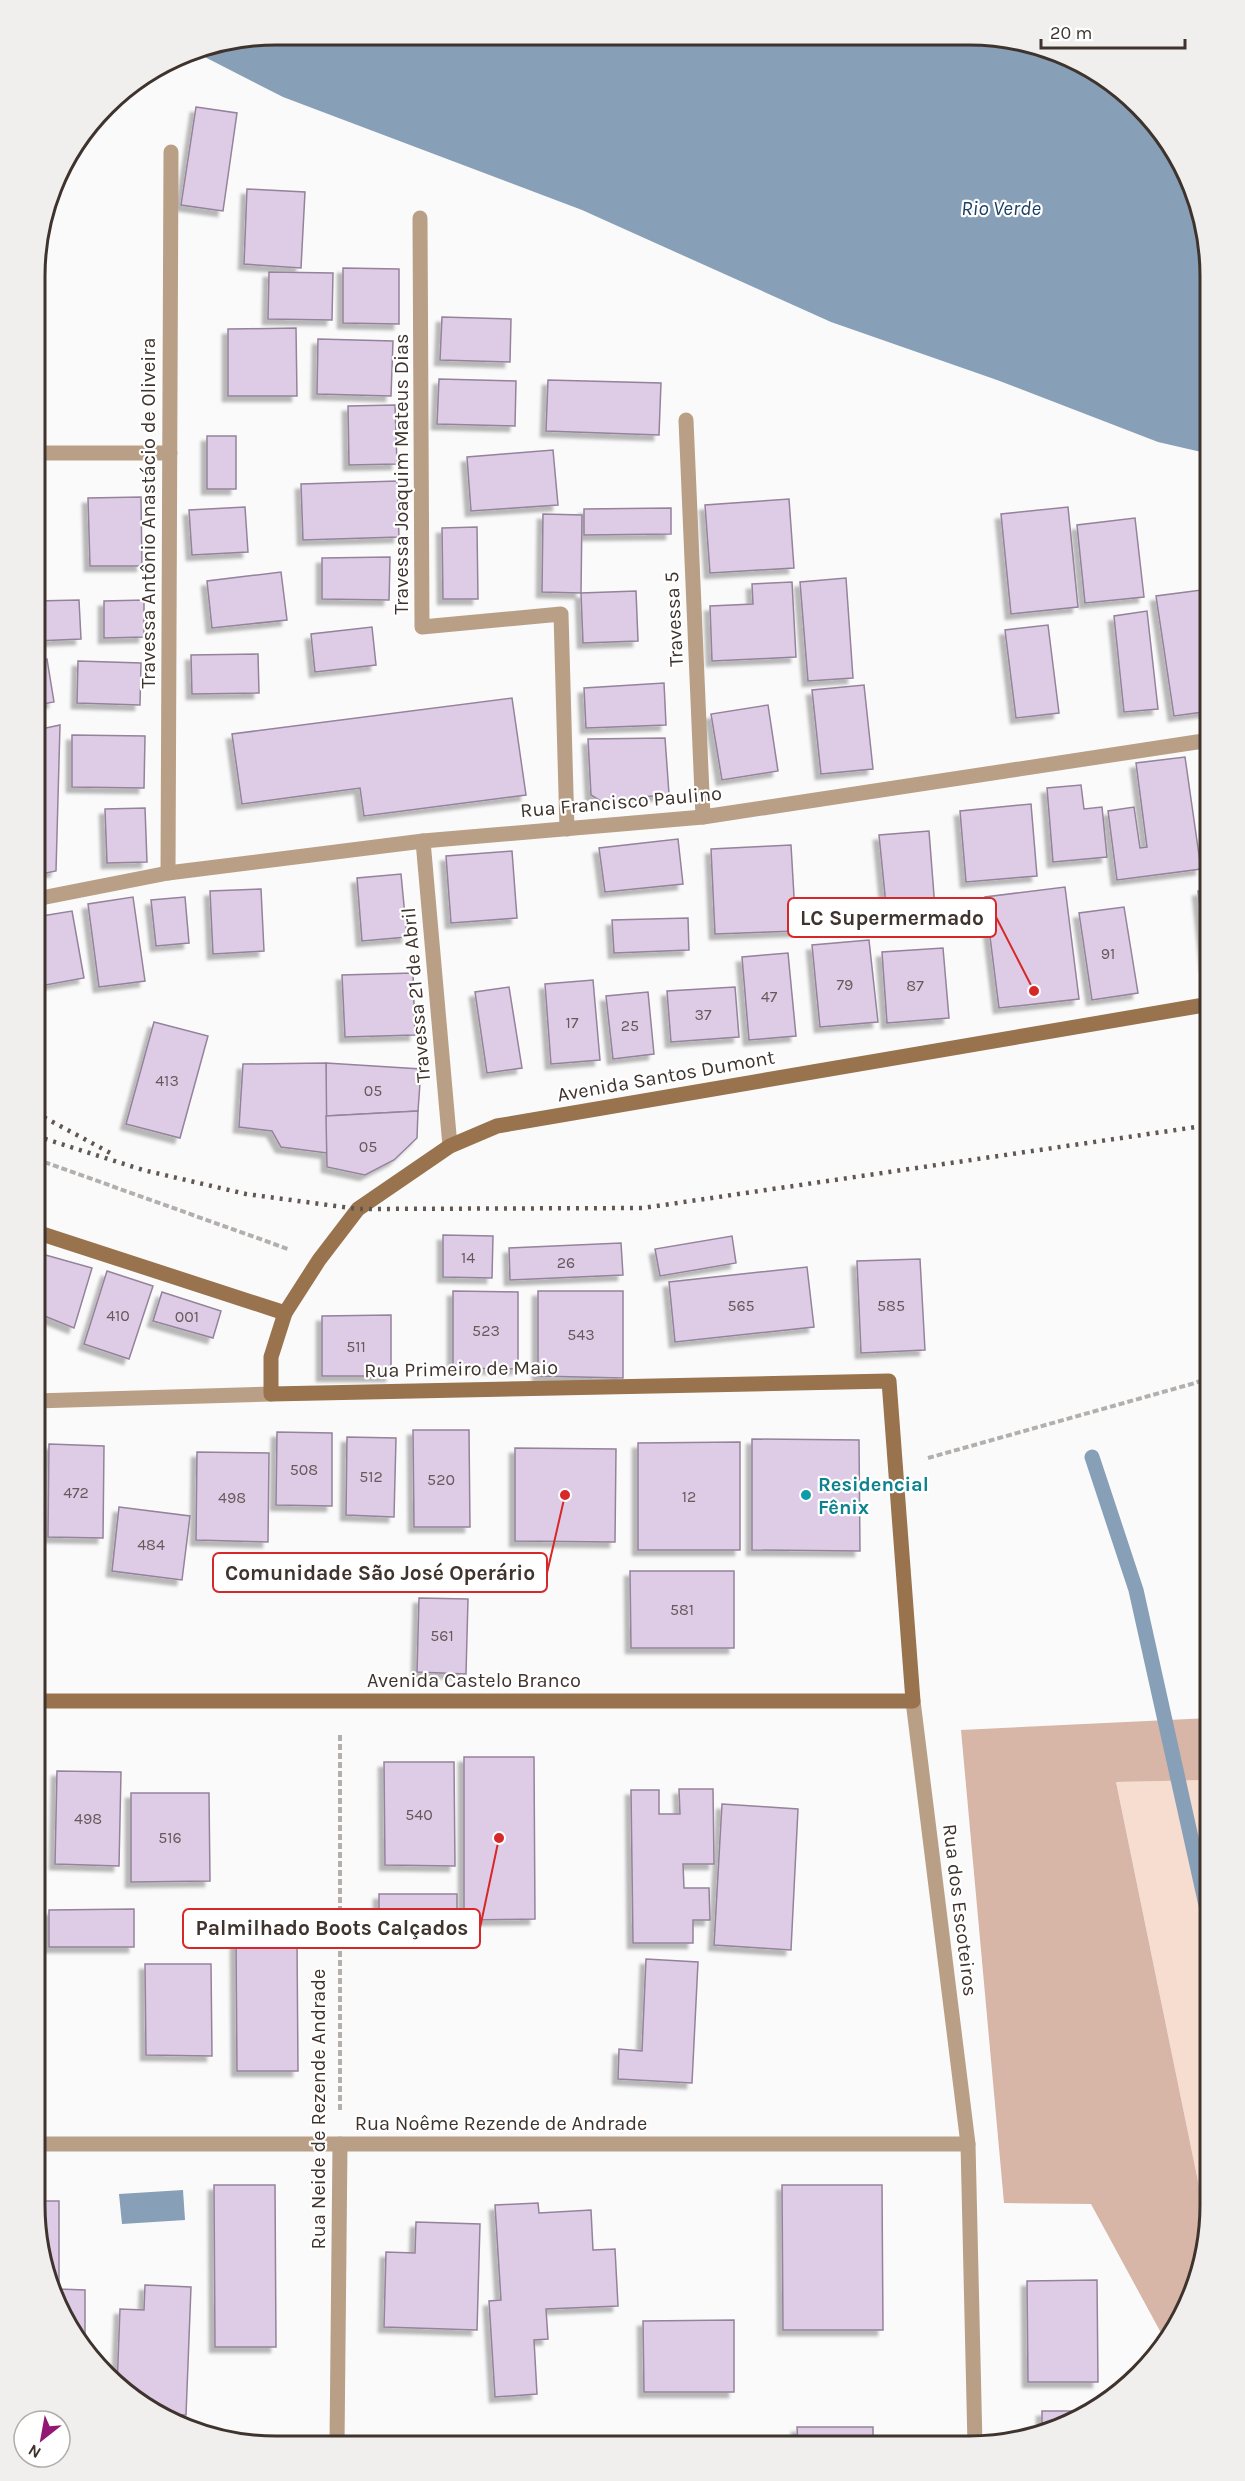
<svg xmlns="http://www.w3.org/2000/svg" width="1245" height="2481" viewBox="0 0 1245 2481" font-family="Karla,sans-serif">
<style>
.green{fill:#f7dcd0}
.forest{fill:#d7b5a7}
.water{fill:#879fb7}
.lines{fill:none;stroke-linecap:round;stroke-linejoin:round}
.stream{stroke:#879fb7;stroke-width:15}
.building{fill:#decce6;stroke:#94839b;stroke-width:1.5;filter:url(#shadow)}
.path{stroke:#b3afad;stroke-width:4;stroke-dasharray:6 3;stroke-linecap:butt}
.street{stroke:#b99f86;stroke-width:15}
.secondary{stroke:#98734d;stroke-width:15}
.rail{stroke:#615752;stroke-width:4.5;stroke-dasharray:3 6;stroke-linecap:butt}
.culture-dot{fill:#0f9aa8;stroke:#fff;stroke-width:2}
.labels{text-anchor:middle;dominant-baseline:central;stroke-width:4.5;stroke-linejoin:round;paint-order:stroke}
.number-label{font-size:16px;fill:#67595b}
.street-label{font-size:20px;fill:#3f332d;stroke:#fff}
.culture-label{font-size:20px;font-weight:bold;fill:#0d838f;stroke:#fff;text-anchor:start}
.water-label{font-size:21px;font-style:italic;fill:#1c4164;stroke:#fff}
.rim{fill:none;stroke:#3f332d;stroke-width:3}
.leader{fill:none;stroke:#d62828;stroke-width:2}
.callout-dot{fill:#d62828;stroke:#fff;stroke-width:2}
.callout{fill:#fff;stroke:#d62828;stroke-width:2}
.callout-label{font-size:21px;text-anchor:middle;font-weight:bold;fill:#3f332d}
</style>
<defs>
<filter id="shadow"><feDropShadow dx="-5.5" dy="5.5" stdDeviation="1.5" flood-color="#0004"/></filter>
</defs>
<rect width="100%" height="100%" fill="#fafafa"/>
<polygon class="green" points="1206,1780 1210,1782 1210,2221 1208,2230 1116,1782"/>
<polygon class="forest" points="1210,1718 1210,1782 1206,1780 1116,1782 1208,2230 1192,2297 1166,2342 1091,2204 1004,2203 961,1730"/>
<g class="water">
<polygon points="276,35 1016,39 1076,60 1128,95 1170,142 1198,199 1210,276 1210,454 1158,442 997,380 831,322 582,210 283,97 193,51"/>
<polygon points="183,2190 185,2220 122,2224 119,2194"/>
</g>
<g class="lines">
<polyline class="stream" points="1092,1457 1136,1590 1210,1923"/>
</g>
<g class="building">
<polygon points="196,107 237,113 223,211 181,205"/>
<polygon points="247,189 305,192 301,268 244,264"/>
<polygon points="343,268 399,269 399,324 343,323"/>
<polygon points="269,272 333,273 332,320 268,319"/>
<polygon points="442,317 511,319 510,362 440,360"/>
<polygon points="296,328 297,396 228,396 228,329"/>
<polygon points="318,339 393,341 391,396 317,394"/>
<polygon points="439,379 516,381 515,426 437,424"/>
<polygon points="548,380 661,383 659,435 546,431"/>
<polygon points="395,405 397,464 349,465 348,406"/>
<rect x="207" y="436" width="29" height="53"/>
<polygon points="553,450 558,505 471,511 467,457"/>
<polygon points="397,481 399,537 303,540 301,484"/>
<polygon points="141,497 142,566 90,566 88,498"/>
<polygon points="789,499 794,568 710,573 705,505"/>
<polygon points="245,507 248,552 192,555 189,510"/>
<polygon points="1068,507 1078,607 1011,614 1001,514"/>
<polygon points="671,508 671,534 584,535 584,509"/>
<polygon points="543,514 582,515 581,593 542,592"/>
<polygon points="1135,518 1144,597 1085,603 1077,525"/>
<polygon points="477,527 478,599 443,599 442,528"/>
<polygon points="390,557 389,600 322,599 322,558"/>
<polygon points="281,572 287,620 212,628 207,581"/>
<polygon points="846,578 853,678 808,681 800,582"/>
<polygon points="792,582 796,657 712,661 710,606 753,604 752,584"/>
<polygon points="1209,589 1210,711 1174,716 1156,596"/>
<polygon points="636,591 638,641 583,643 581,593"/>
<polygon points="79,600 81,639 36,641 36,601"/>
<polygon points="144,600 144,637 104,638 104,601"/>
<polygon points="1147,611 1158,709 1124,712 1114,616"/>
<polygon points="1048,625 1059,713 1016,718 1005,630"/>
<polygon points="372,627 376,665 315,672 311,634"/>
<polygon points="258,654 259,693 192,694 191,655"/>
<polygon points="47,659 54,702 36,705 36,660"/>
<polygon points="78,661 141,663 140,705 77,703"/>
<polygon points="664,683 666,725 586,728 584,688"/>
<polygon points="864,685 873,769 821,774 812,690"/>
<polygon points="512,698 526,795 364,816 360,788 242,804 232,734"/>
<polygon points="768,705 778,771 722,780 711,714"/>
<polygon points="60,725 56,871 36,875 36,730"/>
<polygon points="72,735 145,736 144,788 72,787"/>
<polygon points="665,738 669,794 602,802 591,795 588,739"/>
<polygon points="1185,757 1201,869 1117,880 1108,811 1134,807 1140,848 1147,847 1136,763"/>
<polygon points="1081,785 1084,809 1102,807 1107,857 1053,862 1047,788"/>
<polygon points="1031,804 1037,876 966,882 960,811"/>
<polygon points="145,808 147,862 107,863 105,809"/>
<polygon points="929,831 936,921 888,925 879,835"/>
<polygon points="678,839 683,884 605,892 599,848"/>
<polygon points="791,845 796,931 715,934 711,849"/>
<polygon points="512,851 517,918 451,923 446,856"/>
<polygon points="401,874 407,937 362,941 357,878"/>
<polygon points="1065,887 1079,999 999,1008 985,897"/>
<polygon points="261,889 264,951 213,954 210,891"/>
<polygon points="1210,889 1210,966 1206,966 1198,891"/>
<polygon points="133,897 145,981 99,987 88,904"/>
<polygon points="185,897 189,943 156,946 151,900"/>
<polygon points="1124,907 1138,993 1092,1000 1079,913"/>
<polygon points="72,911 84,978 40,986 36,961 36,917"/>
<polygon points="688,918 689,950 614,953 612,920"/>
<polygon points="869,940 878,1022 820,1027 812,945"/>
<polygon points="943,948 949,1018 887,1023 882,952"/>
<polygon points="788,953 796,1036 749,1040 742,957"/>
<polygon points="413,973 415,1035 345,1037 342,975"/>
<polygon points="593,980 600,1060 551,1064 545,984"/>
<polygon points="509,987 522,1068 487,1073 475,992"/>
<polygon points="735,987 739,1037 671,1042 667,991"/>
<polygon points="648,992 654,1054 613,1059 606,996"/>
<polygon points="154,1022 208,1036 180,1138 126,1124"/>
<polygon points="326,1063 421,1069 418,1111 326,1116"/>
<polygon points="326,1063 327,1153 281,1147 272,1131 239,1127 243,1064"/>
<polygon points="418,1111 417,1138 394,1160 365,1175 327,1167 326,1116"/>
<polygon points="443,1235 493,1236 492,1278 443,1277"/>
<polygon points="732,1236 736,1263 660,1276 655,1249"/>
<polygon points="621,1243 623,1275 510,1280 509,1248"/>
<polygon points="42,1254 92,1268 74,1328 42,1315"/>
<polygon points="920,1259 925,1350 861,1353 857,1261"/>
<polygon points="807,1267 814,1327 675,1342 669,1282"/>
<polygon points="107,1271 153,1286 129,1359 84,1344"/>
<polygon points="453,1291 518,1292 518,1369 453,1368"/>
<polygon points="538,1291 623,1291 623,1378 538,1376"/>
<polygon points="162,1292 221,1311 213,1338 153,1321"/>
<polygon points="391,1315 391,1376 322,1376 322,1316"/>
<polygon points="413,1430 469,1430 470,1527 414,1527"/>
<polygon points="277,1432 332,1433 332,1506 276,1505"/>
<polygon points="347,1437 396,1438 394,1517 346,1515"/>
<polygon points="752,1439 859,1440 860,1551 752,1550"/>
<polygon points="740,1442 740,1550 638,1550 638,1443"/>
<polygon points="49,1444 104,1446 103,1538 48,1537"/>
<polygon points="515,1448 616,1449 615,1542 515,1541"/>
<polygon points="197,1452 269,1453 268,1542 196,1540"/>
<polygon points="119,1507 190,1516 182,1580 112,1571"/>
<polygon points="630,1571 734,1571 734,1648 631,1648"/>
<polygon points="419,1598 468,1599 466,1674 417,1672"/>
<polygon points="464,1757 534,1757 535,1919 464,1920"/>
<polygon points="384,1762 454,1762 455,1866 385,1865"/>
<polygon points="57,1771 121,1772 119,1866 55,1864"/>
<polygon points="679,1789 713,1789 714,1864 683,1864 684,1888 709,1888 710,1920 693,1920 693,1943 633,1943 631,1790 659,1790 659,1814 680,1814"/>
<polygon points="131,1793 209,1793 210,1881 131,1882"/>
<polygon points="722,1804 798,1809 791,1950 714,1945"/>
<rect x="379" y="1894" width="78" height="39"/>
<polygon points="134,1909 134,1947 49,1947 49,1910"/>
<polygon points="236,1940 297,1940 298,2071 237,2071"/>
<rect x="35" y="1947" width="8" height="114"/>
<polygon points="646,1959 698,1962 692,2083 618,2079 619,2049 642,2051"/>
<polygon points="145,1964 211,1964 212,2056 146,2055"/>
<polygon points="214,2185 275,2185 276,2347 215,2347"/>
<polygon points="782,2185 882,2185 883,2330 783,2330"/>
<polygon points="35,2201 59,2201 59,2289 85,2290 85,2351 75,2339 47,2282"/>
<polygon points="538,2203 539,2213 591,2210 593,2250 615,2249 618,2306 546,2309 548,2339 534,2340 537,2394 495,2397 489,2301 501,2300 495,2205"/>
<polygon points="416,2222 480,2224 477,2330 384,2327 386,2252 415,2253"/>
<polygon points="1097,2280 1098,2382 1028,2382 1027,2281"/>
<polygon points="145,2285 191,2287 186,2415 161,2414 117,2387 120,2309 144,2310"/>
<polygon points="734,2320 734,2392 644,2392 643,2321"/>
<polygon points="1042,2411 1092,2411 1042,2434"/>
<polygon points="797,2427 873,2427 873,2446 798,2446"/>
</g>
<g class="lines">
<g class="path">
<polyline points="36,1159 288,1249"/>
<polyline points="928,1458 1195,1383 1210,1377"/>
<polyline points="340,2110 340,1734"/>
</g>
<g class="street">
<polyline points="420,218 422,627 561,614 567,829"/>
<polyline points="686,420 703,817"/>
<polyline points="36,453 170,453"/>
<polyline points="423,841 450,1146"/>
<polyline points="168,873 171,152"/>
<polyline points="36,899 168,873 423,841 703,817 1210,740"/>
<polyline points="35,1401 271,1394"/>
<polyline points="913,1701 968,2144 975,2445"/>
<polyline points="35,2144 968,2144"/>
<polyline points="337,2445 340,2144"/>
</g>
<g class="secondary">
<polyline points="36,1232 285,1313"/>
<polyline points="35,1701 913,1701 889,1381 271,1394 271,1357 285,1313 319,1260 358,1209 450,1146 497,1126 1210,1004"/>
</g>
<g class="rail">
<polyline points="36,1113 114,1155"/>
<polyline points="36,1136 143,1170 246,1194 358,1209 643,1208 1210,1125"/>
</g>
</g>
<circle class="culture-dot" cx="806" cy="1495" r="6"/>
<g class="labels">
<g class="number-label">
<text x="1108" y="953">91</text>
<text x="845" y="984">79</text>
<text x="915" y="985">87</text>
<text x="769" y="996">47</text>
<text x="703" y="1014">37</text>
<text x="572" y="1022">17</text>
<text x="630" y="1025">25</text>
<text x="167" y="1080">413</text>
<text x="373" y="1090">05</text>
<text x="368" y="1146">05</text>
<text x="468" y="1257">14</text>
<text x="566" y="1262">26</text>
<text x="741" y="1305">565</text>
<text x="891" y="1305">585</text>
<text x="118" y="1315">410</text>
<text x="187" y="1316">001</text>
<text x="486" y="1330">523</text>
<text x="581" y="1334">543</text>
<text x="356" y="1346">511</text>
<text x="304" y="1469">508</text>
<text x="371" y="1476">512</text>
<text x="441" y="1479">520</text>
<text x="76" y="1492">472</text>
<text x="689" y="1496">12</text>
<text x="232" y="1497">498</text>
<text x="151" y="1544">484</text>
<text x="682" y="1609">581</text>
<text x="442" y="1635">561</text>
<text x="419" y="1814">540</text>
<text x="88" y="1818">498</text>
<text x="170" y="1837">516</text>
</g>
<g class="street-label">
<text transform="translate(401 474) rotate(-90)">Travessa Joaquim Mateus Dias</text>
<text transform="translate(148 513) rotate(-90)">Travessa Antônio Anastácio de Oliveira</text>
<text transform="translate(674 619) rotate(-93)">Travessa 5</text>
<text transform="translate(621 802) rotate(-5)">Rua Francisco Paulino</text>
<text transform="translate(416 995) rotate(-95)">Travessa 21 de Abril</text>
<text transform="translate(666 1076) rotate(-10)">Avenida Santos Dumont</text>
<text transform="translate(461 1369) rotate(-1)">Rua Primeiro de Maio</text>
<text x="474" y="1680">Avenida Castelo Branco</text>
<text transform="translate(960 1910) rotate(83)">Rua dos Escoteiros</text>
<text transform="translate(318 2109) rotate(-90)">Rua Neide de Rezende Andrade</text>
<text x="501" y="2123">Rua Noême Rezende de Andrade</text>
</g>
<g class="culture-label">
<text x="818" y="1484">Residencial<tspan x="818" dy="23">Fênix</tspan></text>
</g>
<g class="water-label">
<text x="1001" y="208">Rio Verde</text>
</g>
</g>
<path d="M0 0H1245V2481H0ZM276 45H969A231 231 0 0 1 1200 276V2205A231 231 0 0 1 969 2436H276A231 231 0 0 1 45 2205V276A231 231 0 0 1 276 45Z" fill="#f0efee" fill-rule="evenodd"/>
<path class="rim" d="M276 45H969A231 231 0 0 1 1200 276V2205A231 231 0 0 1 969 2436H276A231 231 0 0 1 45 2205V276A231 231 0 0 1 276 45Z"/>
<path class="leader" d="M1034 991L996 917M565 1495L547 1573M499 1838L480 1928"/>
<g class="callout-dot">
<circle cx="1034" cy="991" r="6"/>
<circle cx="565" cy="1495" r="6"/>
<circle cx="499" cy="1838" r="6"/>
</g>
<g class="callout">
<rect x="788" y="898" width="208" height="39" rx="6"/>
<rect x="213" y="1553" width="334" height="39" rx="6"/>
<rect x="183" y="1909" width="297" height="39" rx="6"/>
</g>
<g class="callout-label">
<text x="892" y="925">LC Supermermado</text>
<text x="380" y="1580">Comunidade São José Operário</text>
<text x="332" y="1935">Palmilhado Boots Calçados</text>
</g>
<g transform="translate(42 2439) rotate(211)"><circle r="28" fill="#ffffff" stroke="#b2adab" stroke-width="1.5"/>
<path d="M0-4.5L10 22L0 15L-10 22Z" fill="#931873"/>
<text y="-9" font-size="16" font-weight="bold" text-anchor="middle" fill="#3f332d">N</text>
</g>
<path d="M1041 39v9h144v-9" fill="none" stroke="#3f332d" stroke-width="3"/>
<text x="1050" y="39" font-size="18" fill="#3f332d" stroke="#ffffff" stroke-width="4.5" paint-order="stroke">20 m</text>
</svg>
